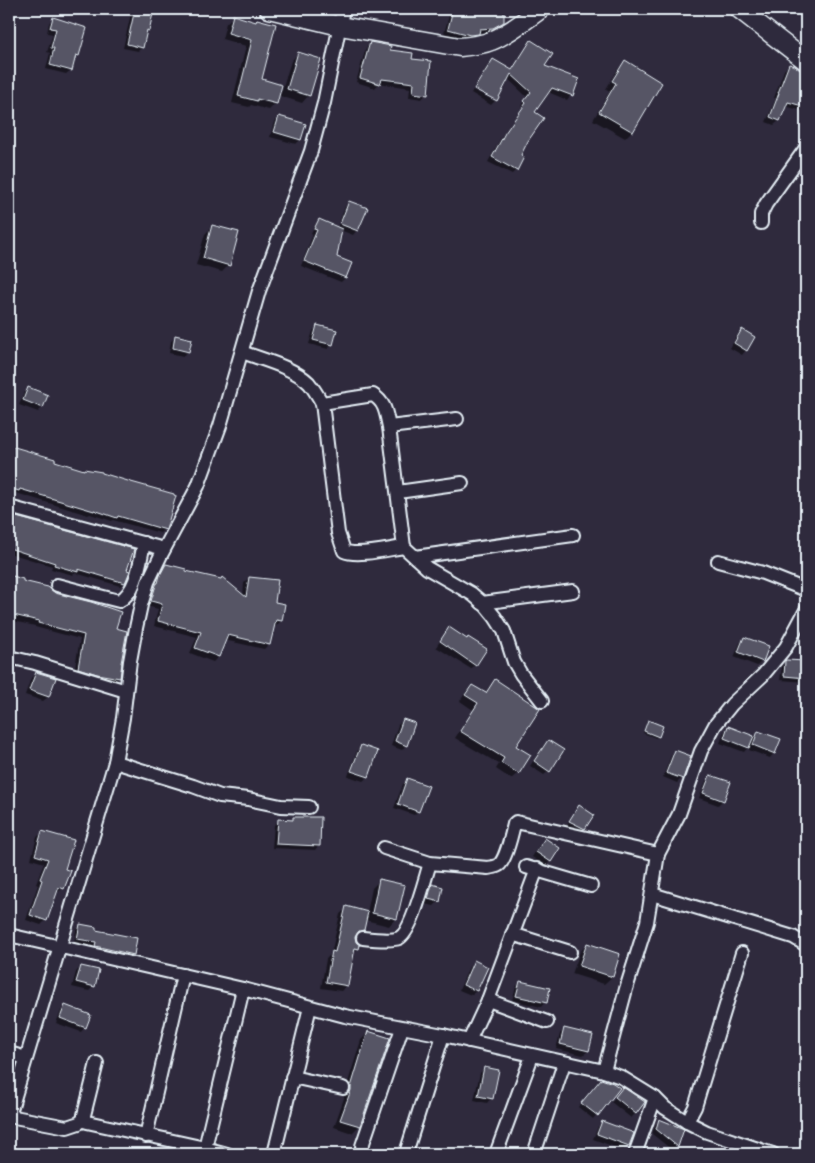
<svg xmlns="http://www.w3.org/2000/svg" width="815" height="1163" viewBox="0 0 815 1163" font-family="'Shantell Sans',sans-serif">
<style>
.shadow{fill:#0007}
.building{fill:#575565;stroke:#e8f1f8}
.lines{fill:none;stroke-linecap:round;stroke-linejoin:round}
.street-casing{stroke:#e8f1f8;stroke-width:16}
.secondary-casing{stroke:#e8f1f8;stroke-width:21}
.street{stroke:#2f2a3d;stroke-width:12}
.secondary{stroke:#2f2a3d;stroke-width:18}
</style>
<rect width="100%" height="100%" fill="#2f2a3d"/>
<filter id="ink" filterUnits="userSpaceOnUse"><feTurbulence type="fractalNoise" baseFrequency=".02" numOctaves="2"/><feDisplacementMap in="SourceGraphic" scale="10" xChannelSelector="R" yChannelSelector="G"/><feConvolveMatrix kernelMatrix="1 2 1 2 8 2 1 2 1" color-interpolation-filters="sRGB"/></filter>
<g filter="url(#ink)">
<g class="shadow">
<polygon points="132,9 153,9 148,30 145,33 142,47 138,51 123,48"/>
<polygon points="451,9 502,9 503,22 498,26 488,32 478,33 473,38 465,39 444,33"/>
<polygon points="753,9 765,9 760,16"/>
<polygon points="233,17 255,23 257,21 261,80 276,103 269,110 251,105 249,107 232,103 246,46 222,39 226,23"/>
<polygon points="53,19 77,55 73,59 71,70 66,74 46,69 50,53 47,52 53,34 47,33 49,23"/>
<polygon points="371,43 410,60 426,94 422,99 409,97 410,88 379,83 375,88 356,82 366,48"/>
<polygon points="527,46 543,66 571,95 567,100 548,92 533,112 527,140 520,155 516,170 512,174 488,162 501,138 523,107 521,106 527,97 507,78 496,99 475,88 487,67 492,62 511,71"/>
<polygon points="299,53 309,95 302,103 280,96 291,61"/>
<polygon points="625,62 632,131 625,138 593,120 610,91 606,89 618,69"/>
<polygon points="789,65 804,73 806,73 806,112 785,106 779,121 774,125 766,122 776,98 774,98 784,70"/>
<polygon points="473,90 495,101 491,105 471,93"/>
<polygon points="279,117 300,140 296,144 270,137 274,122"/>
<polygon points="350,202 357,230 353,235 340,230 336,258 345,278 341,282 301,266 313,234 311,233 315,225 319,220 337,228 345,207"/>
<polygon points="213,226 229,265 222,272 196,265 205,234"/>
<polygon points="317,327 332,344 328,349 309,344 313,331"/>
<polygon points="742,331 746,350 742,355 730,348 737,336"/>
<polygon points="176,337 188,351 183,356 169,353 171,341"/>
<polygon points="28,389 42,408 38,412 19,405 24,393"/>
<polygon points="12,448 53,462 164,529 160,533 113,520 112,521 90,514 88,515 16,493 14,495 9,494 9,450"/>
<polygon points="9,517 132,550 124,582 120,586 75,573 73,575 51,569 52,566 9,553"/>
<polygon points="166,565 243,596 244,583 249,578 274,603 281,621 276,626 273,626 269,644 264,649 224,640 218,657 213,662 190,653 197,637 154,626 158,609 146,606 152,590 154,587 161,570"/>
<polygon points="9,577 22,580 21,582 54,594 114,629 118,678 114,682 74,672 80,639 35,627 35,626 9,620"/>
<polygon points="449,629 475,665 471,669 436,647 445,634"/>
<polygon points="744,638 762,661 757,666 734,657 740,643"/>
<polygon points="787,661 806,663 806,682 780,680 782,666"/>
<polygon points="36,673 55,679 48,697 43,701 25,695 31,678"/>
<polygon points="495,681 514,746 529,755 518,773 511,779 496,769 499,764 455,738 473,710 460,701 466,692 472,686 485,694 489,687"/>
<polygon points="403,720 406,745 402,750 391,746 398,725"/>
<polygon points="648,722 658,736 656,738 643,733 646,724"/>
<polygon points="729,727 754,737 758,733 774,753 770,758 749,750 750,745 744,752 720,743 724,732"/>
<polygon points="548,741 549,771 544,775 530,766 543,746"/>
<polygon points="361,747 368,777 363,781 348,776 357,751"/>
<polygon points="675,751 682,778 677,783 663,777 671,756"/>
<polygon points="806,758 806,770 802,768"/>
<polygon points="711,776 723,800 718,805 699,798 706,781"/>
<polygon points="408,779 418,811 414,815 394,808 403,784"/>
<polygon points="579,807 584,828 579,833 566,826 575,811"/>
<polygon points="294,818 319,845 315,850 272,848 274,825 279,820 291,821"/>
<polygon points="42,833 64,870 63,888 58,892 56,892 46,920 41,925 26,920 38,885 36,884 44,863 31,859 37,837"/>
<polygon points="545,839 550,861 546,866 532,857 540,844"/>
<polygon points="380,880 396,918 389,926 365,920 363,929 356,936 354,936 358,948 353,953 347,985 341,991 321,988 326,959 331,954 340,914 347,908 367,913 372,888"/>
<polygon points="432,886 438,902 434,906 424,904 428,891"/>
<polygon points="80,926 94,931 136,939 133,955 128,959 91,950 92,946 74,943 76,930"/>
<polygon points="587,944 619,955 612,977 604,984 572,974 580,952"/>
<polygon points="474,962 486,967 476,991 471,995 459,990 469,967"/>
<polygon points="81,967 94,986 89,991 72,987 76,972"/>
<polygon points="520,982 545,1002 541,1007 512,1000 516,987"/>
<polygon points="65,1006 85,1027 81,1032 56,1023 61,1011"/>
<polygon points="564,1029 588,1051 583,1055 556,1049 560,1034"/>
<polygon points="369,1032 359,1126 352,1133 334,1127 344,1098 344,1095 361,1040"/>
<polygon points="485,1068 491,1098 487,1103 474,1100 480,1073"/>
<polygon points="597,1084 618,1088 593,1119 578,1107"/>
<polygon points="618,1094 636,1113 631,1118 611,1102"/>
<polygon points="659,1121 682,1130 676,1146 672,1150 652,1134 655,1125"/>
<polygon points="602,1122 632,1133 628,1146 623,1150 593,1139 598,1127"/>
</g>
<g class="building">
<polygon points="135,9 154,9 149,31 147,30 143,48 127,44"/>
<polygon points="453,9 504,9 504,22 493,28 480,29 479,34 470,35 448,29"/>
<polygon points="233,15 256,22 257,19 276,24 262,79 282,85 277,104 257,99 257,101 238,96 252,40 228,33"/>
<polygon points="53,17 87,28 79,56 76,55 72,71 50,65 54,48 51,48 56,29 50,28"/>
<polygon points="531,40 553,54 545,66 579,79 573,96 552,88 535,112 544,118 528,141 521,155 524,157 517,171 492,157 505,133 526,103 524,101 531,92 511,74 497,101 474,89 493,59 512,70"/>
<polygon points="370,42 391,46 390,50 413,53 412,59 431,61 428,95 413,93 414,83 382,79 380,84 360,78"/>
<polygon points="298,52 321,59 310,96 287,89"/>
<polygon points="625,60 662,83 633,132 599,112 616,83 612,81"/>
<polygon points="789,64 795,66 800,70 806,71 806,107 788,102 780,121 770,117 779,93 778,93"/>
<polygon points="279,116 306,124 301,140 274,132"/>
<polygon points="349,201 368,208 358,231 340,224"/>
<polygon points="319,219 342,229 337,257 352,263 346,278 304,261 317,230 314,229"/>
<polygon points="212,225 239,232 230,266 203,258"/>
<polygon points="317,325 337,330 333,345 313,340"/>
<polygon points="742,329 755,337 747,351 734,343"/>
<polygon points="175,335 192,339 189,352 173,348"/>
<polygon points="28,387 48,395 43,408 23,400"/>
<polygon points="11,446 55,459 55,461 84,470 84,469 102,472 102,473 131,482 174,494 174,495 176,496 166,530 118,516 117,518 94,510 94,511 20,489 19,491 9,488 9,455"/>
<polygon points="9,515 134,549 127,570 130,571 125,583 78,569 78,572 54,565 55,563 9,548"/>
<polygon points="166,564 186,569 186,571 221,579 222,577 246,597 249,577 278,580 275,602 285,604 282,621 276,620 270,645 228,635 219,657 195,648 201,632 158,621 162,604 151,601 156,585 157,583 158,583 160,575"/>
<polygon points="9,575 23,579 23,581 48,587 55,593 91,602 121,612 116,628 127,631 121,663 122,663 120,678 97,674 78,668 84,635 38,623 39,621 9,614"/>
<polygon points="449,627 467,639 468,637 487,649 476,666 440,641"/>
<polygon points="744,637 769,646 763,662 738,652"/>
<polygon points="786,660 806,661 806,678 784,676 785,661"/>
<polygon points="36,672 56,678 49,697 29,690"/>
<polygon points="495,679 540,709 516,746 531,755 519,774 501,763 504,758 460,731 478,703 465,695 472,685 486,693"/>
<polygon points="403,719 415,723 407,746 395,741"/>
<polygon points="648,720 663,726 659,737 644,731"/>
<polygon points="728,726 754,736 749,748 724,738"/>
<polygon points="758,731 781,739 775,754 753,745"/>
<polygon points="548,740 564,750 550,772 534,761"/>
<polygon points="361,745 378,751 369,777 351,771"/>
<polygon points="675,750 691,756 683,779 666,773"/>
<polygon points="710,775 731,782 724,801 703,793"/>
<polygon points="407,778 429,786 419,812 398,804"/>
<polygon points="579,805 594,815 585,829 569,821"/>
<polygon points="293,817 321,817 320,846 276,844 278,819 293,820"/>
<polygon points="42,831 74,840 65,869 71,871 64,889 59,887 47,921 30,915 42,880 40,879 48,859 35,855"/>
<polygon points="545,838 560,848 551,862 536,852"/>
<polygon points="379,879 405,885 397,919 372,913"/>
<polygon points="432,884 443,887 440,902 428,899"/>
<polygon points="346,906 368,912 364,930 359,931 355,937 356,942 360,945 359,949 355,948 348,986 326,982 332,951 335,952"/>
<polygon points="80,924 96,927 96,930 137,938 134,955 95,946 96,942 77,939"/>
<polygon points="587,943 620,954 613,977 579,966"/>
<polygon points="474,960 488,967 477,991 463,985"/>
<polygon points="81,966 99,970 95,987 76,982"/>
<polygon points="520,981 550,988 547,1003 516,996"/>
<polygon points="65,1005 91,1015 86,1028 60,1018"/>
<polygon points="564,1028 593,1035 589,1051 560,1044"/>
<polygon points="368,1031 390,1038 360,1126 340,1120 351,1090 351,1087"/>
<polygon points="484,1067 499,1070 493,1099 478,1096"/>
<polygon points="601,1079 613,1083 620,1088 598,1116 581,1103"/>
<polygon points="623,1087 645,1102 636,1114 615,1097"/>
<polygon points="659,1119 684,1129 678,1147 656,1129"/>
<polygon points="602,1121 634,1133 629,1146 597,1134"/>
</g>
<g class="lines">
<defs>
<g id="street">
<polyline points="761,223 761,214 766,204 806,148"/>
<path d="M242,352C263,360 293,367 309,383C314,389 318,396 322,403L373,395C386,403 386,414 389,427L404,547"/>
<path d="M322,403L338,533L344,551C357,557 389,549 404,547L427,568L472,594L486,606L495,617L504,631L514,662L521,674L542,701"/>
<polyline points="389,427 457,419"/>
<polyline points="398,492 462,483"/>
<polyline points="9,507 164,549"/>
<polyline points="415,557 573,535"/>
<polyline points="718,561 763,573 806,590"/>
<path d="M57,585L119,601C137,592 140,561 144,543"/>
<polyline points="482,603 573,591"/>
<polyline points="9,657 35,663 126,691"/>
<polyline points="115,762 193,786 220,796 248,799 281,806 309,807"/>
<path d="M384,848L430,863L488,868C493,867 497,867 500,864C506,857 512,833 514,824L516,822L658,854"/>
<polyline points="526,867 591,886"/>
<polyline points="652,894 793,937 806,945"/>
<polyline points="512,934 570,952"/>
<polyline points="9,935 243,989 345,1016 443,1035 604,1071 621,1077 655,1098 665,1108 687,1122 707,1132 773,1154"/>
<path d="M363,938C372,939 392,941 399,938C412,932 425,878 430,863"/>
<polyline points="488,1000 547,1022"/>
<polyline points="469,1041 488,1000 537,869"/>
<polyline points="9,1053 26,1058"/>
<polyline points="97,1063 84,1115 84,1119 87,1122 205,1148 227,1154"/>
<polyline points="604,1071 626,989 647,922 658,854 679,814 701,751 715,725 732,704 763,675 786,647 806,610"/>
<polyline points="292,1077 343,1088"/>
<polyline points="9,1116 115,762 123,718 130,661 136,628 141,605 148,582 160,557 198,486 220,426 259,291 311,151 324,103 343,9"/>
<polyline points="9,1116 67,1127 79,1123 84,1119"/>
<polyline points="687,1122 695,1107 742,953"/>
<polyline points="146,1136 183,975"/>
<polyline points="362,1146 402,1028"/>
<polyline points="205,1148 243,989"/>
<polyline points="407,1150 443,1035"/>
<polyline points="274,1154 310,1007"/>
<polyline points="496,1154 532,1056"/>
<polyline points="535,1154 535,1151 564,1063"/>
<polyline points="635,1154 655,1098"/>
</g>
<g id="secondary">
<path d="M269,9L340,26L460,47C471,46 482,45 491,41C509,34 525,20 541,9"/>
<polyline points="739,9 806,61"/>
</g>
</defs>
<use href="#street" class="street-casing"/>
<use href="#secondary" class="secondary-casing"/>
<use href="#street" class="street"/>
<use href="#secondary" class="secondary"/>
</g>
</g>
<rect width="815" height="1163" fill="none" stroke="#2f2a3d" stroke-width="30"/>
<rect x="15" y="15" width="785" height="1133" fill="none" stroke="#e8f1f8" stroke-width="2" filter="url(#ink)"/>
</svg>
